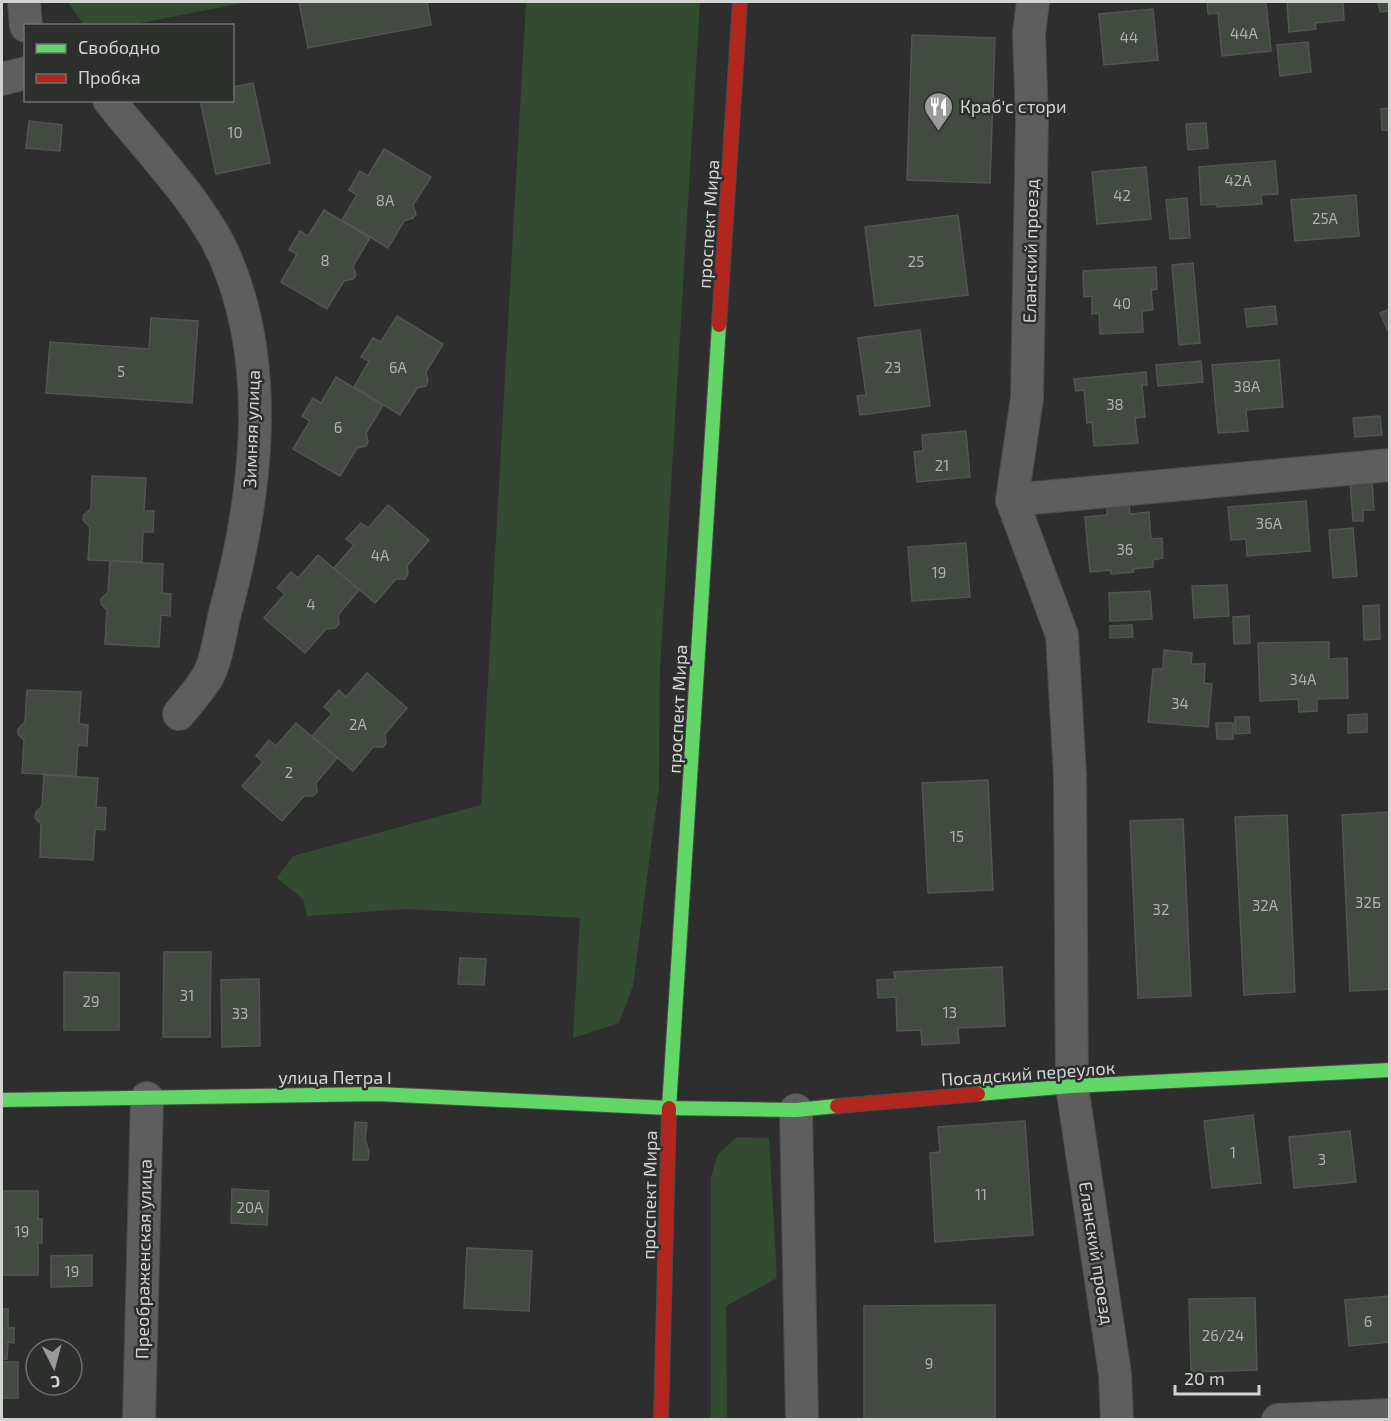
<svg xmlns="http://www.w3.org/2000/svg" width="1391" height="1421" viewBox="0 0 1391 1421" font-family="'Exo 2',sans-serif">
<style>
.green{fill:#334b31}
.building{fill:#424a42;stroke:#545454;stroke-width:1.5}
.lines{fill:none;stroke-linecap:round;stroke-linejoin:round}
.street-casing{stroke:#4b4c4b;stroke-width:34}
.fast-casing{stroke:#4b4c4b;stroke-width:16}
.jam-casing{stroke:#4b4c4b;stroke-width:16}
.street{stroke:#5e5e5e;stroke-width:32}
.fast{stroke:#63d668;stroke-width:14}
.jam{stroke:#b3261e;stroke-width:14}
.labels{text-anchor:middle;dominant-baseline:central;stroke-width:5;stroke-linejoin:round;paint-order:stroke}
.number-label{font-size:15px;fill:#aeb2ae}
.poi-label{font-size:18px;fill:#d2d4d2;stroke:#2d2f2d;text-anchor:start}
.street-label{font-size:18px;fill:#d2d4d2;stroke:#2d2f2d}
</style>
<rect width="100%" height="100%" fill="#2e2e2e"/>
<g class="green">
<polygon points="68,2 248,2 130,25 84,25"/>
<polygon points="526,2 700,2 660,670 659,786 633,986 619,1023 573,1038 580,918 406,909 307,916 303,899 277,878 293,856 481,805"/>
<polygon points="737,1137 769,1138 777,1278 726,1306 727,1419 711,1419 711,1177 718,1154"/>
</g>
<g class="building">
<polygon points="299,2 427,2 431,25 308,48"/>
<polygon points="1207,2 1266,2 1271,51 1222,56 1218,13 1208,14"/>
<polygon points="1287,2 1343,2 1344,20 1315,23 1316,29 1289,32"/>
<polygon points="1378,2 1390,2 1390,11 1380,12"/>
<polygon points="1153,9 1158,60 1104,65 1099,14"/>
<polygon points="912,35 995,38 990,183 907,180"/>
<polygon points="1308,42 1311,72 1280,76 1277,45"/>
<polygon points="253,83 270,163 216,174 200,100 232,100 232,87"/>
<polygon points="1390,108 1390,130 1382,130 1381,109"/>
<polygon points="29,121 62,125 60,151 26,148"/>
<polygon points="1206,123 1208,148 1188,150 1186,124"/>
<polygon points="384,149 431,177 413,205 416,214 413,218 404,221 388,248 342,220 357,195 349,190 360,171 368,176"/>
<polygon points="1275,161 1278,194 1261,195 1262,204 1217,207 1217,204 1201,205 1199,167"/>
<polygon points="1146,167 1151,219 1097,224 1092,172"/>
<polygon points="1356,195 1359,236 1295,241 1291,200"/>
<polygon points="1187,198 1190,238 1170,239 1166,200"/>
<polygon points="324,210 370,238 353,266 356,275 353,279 344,281 327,309 281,282 297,254 289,250 300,231 308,236"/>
<polygon points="958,215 968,295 875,306 865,227"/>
<polygon points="1193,263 1200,343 1179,345 1172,265"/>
<polygon points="1156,267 1157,289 1151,290 1153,310 1142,311 1143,332 1100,334 1099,313 1092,314 1092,296 1084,297 1083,271"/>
<polygon points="1275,306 1277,324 1247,327 1245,309"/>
<polygon points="1390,309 1390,329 1388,330 1380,313"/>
<polygon points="397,316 443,344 426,372 428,381 426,386 417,388 400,415 354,387 369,361 361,357 373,338 381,342"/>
<polygon points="151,318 198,321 192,403 46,393 50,342 149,349"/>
<polygon points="920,330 930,406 860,415 857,396 866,395 858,338"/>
<polygon points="1279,360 1283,407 1246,410 1248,431 1218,433 1212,365"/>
<polygon points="1201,361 1203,382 1158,386 1156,365"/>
<polygon points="1146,372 1147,385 1142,385 1145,417 1135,418 1138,443 1094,446 1092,422 1087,423 1084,390 1076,391 1074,379"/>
<polygon points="336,377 383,405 366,433 368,441 366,446 357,448 340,476 293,449 310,421 302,416 313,398 321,403"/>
<polygon points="1380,416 1382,435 1355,437 1353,418"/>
<polygon points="966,431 970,477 917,482 914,452 923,451 922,435"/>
<polygon points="92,476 146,478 144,511 154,511 153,532 143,532 142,562 88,560 90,527 83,520 84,515 91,509"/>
<polygon points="1372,480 1374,510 1363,510 1363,521 1353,521 1350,482"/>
<polygon points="1306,501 1310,551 1247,556 1246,539 1231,540 1228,507"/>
<polygon points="388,505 429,540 407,566 408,574 405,579 396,579 375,603 334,568 354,545 346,539 361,523 368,528"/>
<polygon points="1129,505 1130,514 1149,512 1151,539 1162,538 1163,558 1153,560 1153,567 1133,569 1134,572 1111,574 1111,570 1090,572 1085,517 1107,515 1107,506"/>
<polygon points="1353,528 1357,576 1333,578 1329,530"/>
<polygon points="966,543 970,597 912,601 908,547"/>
<polygon points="318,555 359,590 338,615 339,624 335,628 326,629 305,653 264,618 285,594 277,588 291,572 298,578"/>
<polygon points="110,561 163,564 162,593 171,594 170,616 161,615 159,647 105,644 107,610 101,604 101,599 108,592"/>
<polygon points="1227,585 1229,616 1194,618 1192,586"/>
<polygon points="1150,591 1152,619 1110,621 1109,593"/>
<polygon points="1379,605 1380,639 1364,640 1363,606"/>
<polygon points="1249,616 1250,643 1234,644 1233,617"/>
<polygon points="1132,625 1133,637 1110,638 1110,626"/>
<polygon points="1329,642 1329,659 1347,658 1348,698 1317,699 1317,711 1299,712 1298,699 1260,701 1258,643"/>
<polygon points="1164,650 1192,653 1191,664 1205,664 1204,683 1212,684 1208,727 1148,722 1153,669 1163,669"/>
<polygon points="367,673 407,708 385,734 386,743 383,747 373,747 353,771 312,736 332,714 324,707 339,690 346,697"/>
<polygon points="27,690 81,692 79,724 88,725 87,746 78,745 76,776 22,773 24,740 18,734 18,729 25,722"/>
<polygon points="1367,714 1367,732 1348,733 1348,715"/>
<polygon points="1235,717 1249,717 1250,733 1235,734"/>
<polygon points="296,723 337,758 316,783 317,792 313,796 304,796 282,821 242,786 263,762 256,756 269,740 276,746"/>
<polygon points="1216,723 1233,723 1233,739 1217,739"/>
<polygon points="44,775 98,778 96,807 106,808 105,830 95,829 93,860 40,857 41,824 35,818 36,812 42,806"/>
<polygon points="988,780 993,890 928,893 922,783"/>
<polygon points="1390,812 1390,989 1350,991 1342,815"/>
<polygon points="1287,815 1295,992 1244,995 1235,817"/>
<polygon points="1183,819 1191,996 1138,998 1130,821"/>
<polygon points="164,952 211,952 210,1037 163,1037"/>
<polygon points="460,958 486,959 484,985 458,984"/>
<polygon points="1002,967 1005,1026 958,1028 959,1043 922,1045 921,1030 897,1031 896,997 878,998 877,980 895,979 894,972"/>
<polygon points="64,972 119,973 119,1030 64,1030"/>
<polygon points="259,979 260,1046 222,1047 221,980"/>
<polygon points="1253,1115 1261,1183 1212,1188 1204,1121"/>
<polygon points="1025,1121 1033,1235 935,1242 930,1153 940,1152 938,1127"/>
<polygon points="355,1122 367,1123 365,1140 369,1151 368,1160 353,1160"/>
<polygon points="1350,1131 1356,1182 1294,1188 1289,1137"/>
<polygon points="232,1189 269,1191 267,1225 231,1223"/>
<polygon points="2,1191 38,1191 38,1219 42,1219 42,1243 38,1243 38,1275 2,1275"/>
<polygon points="467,1248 532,1251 529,1311 464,1308"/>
<polygon points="92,1255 92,1286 51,1287 51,1256"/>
<polygon points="1390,1296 1390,1342 1349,1346 1345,1300"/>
<polygon points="1255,1298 1257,1370 1191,1372 1189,1299"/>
<polygon points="995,1305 995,1420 864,1420 864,1306"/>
<polygon points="2,1309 8,1309 8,1328 14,1328 14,1343 8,1342 7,1359 2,1359"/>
<rect x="2" y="1362" width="16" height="36"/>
</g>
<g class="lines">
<defs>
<g id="street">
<polyline points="24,2 26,26"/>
<polyline points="2,79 26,73"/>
<path d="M109,100C146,147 202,204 225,257C273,368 256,499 225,613C220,632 218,656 209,674C202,688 189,701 179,714"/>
<polyline points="1012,500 1027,398 1032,121 1029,33 1033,2"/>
<polyline points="796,1110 802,1420"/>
<polyline points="139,1420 147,1098"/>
<polyline points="1117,1420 1115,1374 1072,1086 1070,776 1062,635 1012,500 1390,465"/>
<polyline points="1278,1420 1390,1415"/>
</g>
<g id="fast">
<polyline points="978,1094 1072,1086 1390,1070"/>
<polyline points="2,1100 377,1094 669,1108 796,1110 837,1106"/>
<polyline points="669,1108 719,325"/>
</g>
<g id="jam">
<polyline points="719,325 740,2"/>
<polyline points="837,1106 978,1094"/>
<polyline points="661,1420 669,1108"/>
</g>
</defs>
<use href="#street" class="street-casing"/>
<use href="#fast" class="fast-casing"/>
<use href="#jam" class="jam-casing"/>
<use href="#street" class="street"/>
<use href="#fast" class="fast"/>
<use href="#jam" class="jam"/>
</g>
<defs>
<symbol id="restaurant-pin" viewBox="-11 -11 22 30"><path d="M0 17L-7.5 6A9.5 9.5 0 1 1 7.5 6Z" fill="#999a99" stroke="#2d2f2d"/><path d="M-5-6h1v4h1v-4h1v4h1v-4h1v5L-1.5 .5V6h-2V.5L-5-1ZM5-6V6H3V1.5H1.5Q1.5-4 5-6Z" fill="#fff"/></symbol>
</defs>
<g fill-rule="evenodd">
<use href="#restaurant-pin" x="922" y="90" width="33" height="45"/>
</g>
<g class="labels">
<g class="number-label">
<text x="1244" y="33">44А</text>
<text x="1129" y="37">44</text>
<text x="235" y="132">10</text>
<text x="1238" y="180">42А</text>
<text x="1122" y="195">42</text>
<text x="385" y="200">8А</text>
<text x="1325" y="218">25А</text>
<text x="325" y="260">8</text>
<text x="916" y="261">25</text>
<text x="1122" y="303">40</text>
<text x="398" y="367">6А</text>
<text x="893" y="367">23</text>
<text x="121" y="371">5</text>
<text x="1247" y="386">38А</text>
<text x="1115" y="404">38</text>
<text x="338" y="427">6</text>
<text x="942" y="465">21</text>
<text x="1269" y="523">36А</text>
<text x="1125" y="549">36</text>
<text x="380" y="555">4А</text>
<text x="939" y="572">19</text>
<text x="311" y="604">4</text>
<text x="1303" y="679">34А</text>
<text x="1180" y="703">34</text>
<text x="358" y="724">2А</text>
<text x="289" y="772">2</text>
<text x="957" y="836">15</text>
<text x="1368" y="902">32Б</text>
<text x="1265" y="905">32А</text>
<text x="1161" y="909">32</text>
<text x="187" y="995">31</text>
<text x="91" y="1001">29</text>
<text x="950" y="1012">13</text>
<text x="240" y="1013">33</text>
<text x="1233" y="1152">1</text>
<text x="1322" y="1159">3</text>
<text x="981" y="1194">11</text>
<text x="250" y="1207">20А</text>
<text x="22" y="1231">19</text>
<text x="72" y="1271">19</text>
<text x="1368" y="1321">6</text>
<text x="1223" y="1335">26/24</text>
<text x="929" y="1363">9</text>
</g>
<g class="poi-label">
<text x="960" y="106">Краб'с стори</text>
</g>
<g class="street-label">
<text transform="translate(708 224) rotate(-86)">проспект Мира</text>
<text transform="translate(1030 251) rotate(-89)">Еланский проезд</text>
<text transform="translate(251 429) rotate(-88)">Зимняя улица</text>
<text transform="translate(677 709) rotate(-87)">проспект Мира</text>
<text transform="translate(1028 1073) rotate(-4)">Посадский переулок</text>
<text x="335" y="1077">улица Петра I</text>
<text transform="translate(649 1195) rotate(-89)">проспект Мира</text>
<text transform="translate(1097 1253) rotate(81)">Еланский проезд</text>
<text transform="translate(143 1259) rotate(-89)">Преображенская улица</text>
</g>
</g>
<rect width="1391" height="1421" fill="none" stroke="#d2d4d2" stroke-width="6"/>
<rect x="24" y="24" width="210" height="78" fill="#2d2f2d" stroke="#6f716f" stroke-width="1.5"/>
<rect x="36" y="44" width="30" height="9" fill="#63d668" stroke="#6f716f" stroke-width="1.5"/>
<text x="78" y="54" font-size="18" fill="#d2d4d2">Свободно</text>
<rect x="36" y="74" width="30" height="9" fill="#b3261e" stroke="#6f716f" stroke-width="1.5"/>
<text x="78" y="84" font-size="18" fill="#d2d4d2">Пробка</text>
<g transform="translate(54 1367) rotate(174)"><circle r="28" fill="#2d2f2d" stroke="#6f716f" stroke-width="1.5"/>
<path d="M0-4.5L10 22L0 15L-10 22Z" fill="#999a99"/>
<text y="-9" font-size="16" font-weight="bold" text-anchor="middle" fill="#d2d4d2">С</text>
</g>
<path d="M1175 1385v9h84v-9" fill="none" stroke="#d2d4d2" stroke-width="3"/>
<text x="1184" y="1385" font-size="18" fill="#d2d4d2" stroke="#2d2f2d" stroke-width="4.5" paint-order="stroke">20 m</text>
</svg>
